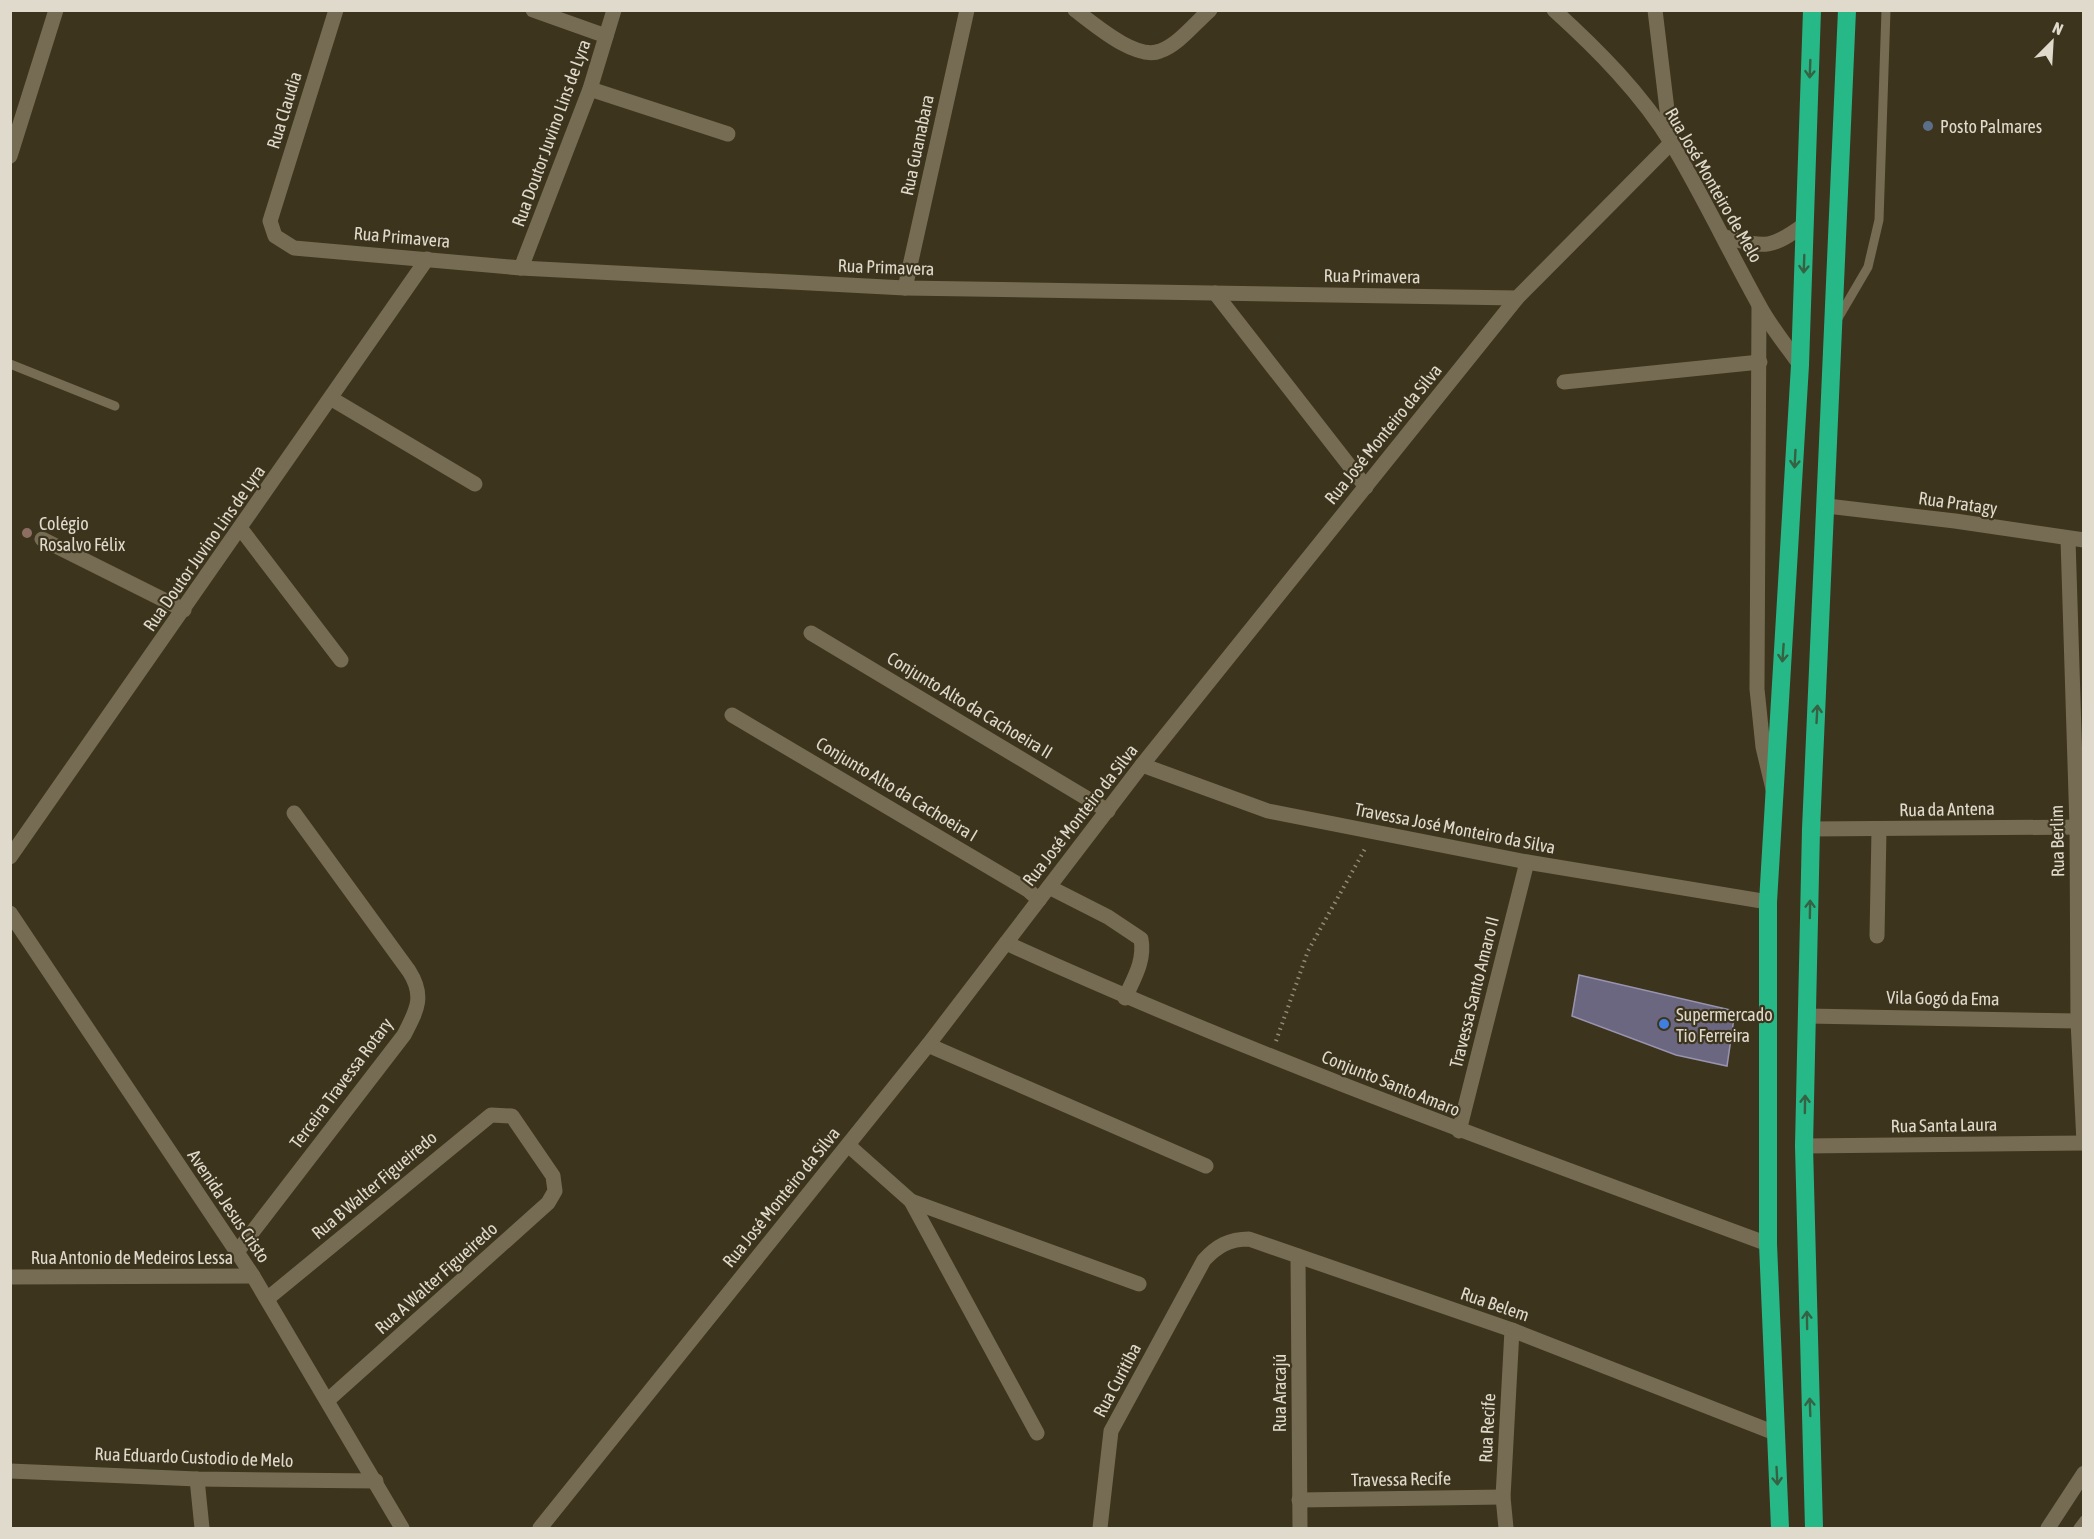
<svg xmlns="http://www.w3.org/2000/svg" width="2094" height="1539" viewBox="0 0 2094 1539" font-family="'Asap Condensed',sans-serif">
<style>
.building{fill:#6b6780;stroke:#9894af;stroke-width:1.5}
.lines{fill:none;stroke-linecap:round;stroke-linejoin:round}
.path{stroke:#928a78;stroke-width:4;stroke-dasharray:1.5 4.5;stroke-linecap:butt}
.lane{stroke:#766c53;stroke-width:9}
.street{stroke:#766c53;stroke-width:15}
.secondary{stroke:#766c53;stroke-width:15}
.highway{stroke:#27b888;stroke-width:18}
.oneway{stroke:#356242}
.service-dot{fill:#5c6f8a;stroke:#3d341d;stroke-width:2}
.education-dot{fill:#8d6e63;stroke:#3d341d;stroke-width:2}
.shop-dot{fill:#3f7fe0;stroke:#3d341d;stroke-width:2}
.labels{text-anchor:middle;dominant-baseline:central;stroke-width:4.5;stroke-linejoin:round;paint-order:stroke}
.street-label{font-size:18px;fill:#e0dacd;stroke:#3d341d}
.poi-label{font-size:18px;fill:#e0dacd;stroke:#3d341d;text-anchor:start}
</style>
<rect width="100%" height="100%" fill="#3d341d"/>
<polygon class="building" points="1579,975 1735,1011 1727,1066 1676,1055 1572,1016"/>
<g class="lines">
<polyline class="path" points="1276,1041 1308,951 1366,847"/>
<g class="lane">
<polyline points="1837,320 1868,267 1879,220 1886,10"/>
<polyline points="10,364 115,406"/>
<polyline points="2078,1528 2084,1520"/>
</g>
<g class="street">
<polyline points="336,10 270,221 275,236 294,248 521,268 905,288 1517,298"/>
<polyline points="533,10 606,36"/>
<path d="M1075,10C1094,24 1136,61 1160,51C1178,45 1195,23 1210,10"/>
<path d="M1554,10C1597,49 1642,94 1672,144C1703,196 1729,251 1759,305C1770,326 1786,345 1800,365"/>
<polyline points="590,89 728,134"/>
<polyline points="10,156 56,10"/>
<path d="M1725,237C1765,247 1770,250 1805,224"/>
<polyline points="521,268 590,89 614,10"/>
<polyline points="905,288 967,10"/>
<polyline points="1215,293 1366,487"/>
<polyline points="1759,306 1757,689 1763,747 1773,789"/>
<polyline points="1564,382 1760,362"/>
<polyline points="332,399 475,484"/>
<polyline points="1827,506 1955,521 2084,540"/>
<polyline points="241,529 341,660"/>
<polyline points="42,539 184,610"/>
<polyline points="2068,539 2077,827 2078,1021 2084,1143"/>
<polyline points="811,633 1108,811"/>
<polyline points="732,715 1028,890 1039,900"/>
<polyline points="1142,765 1268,811 1527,862 1768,902"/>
<polyline points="1811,829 2084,827"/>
<polyline points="10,857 427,259"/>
<path d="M1049,887L1108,917L1141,939C1145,961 1134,978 1125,998"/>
<polyline points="1877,936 1879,830"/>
<path d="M1006,943C1255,1057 1512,1149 1768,1244"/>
<polyline points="1807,1016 2078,1021"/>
<polyline points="928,1045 1206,1166"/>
<polyline points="1459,1131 1527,862"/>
<polyline points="848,1145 911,1201 1037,1433"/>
<polyline points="1804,1146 2084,1143"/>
<polyline points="911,1201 1139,1284"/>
<path d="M237,1252L404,1035C417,1010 425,996 409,971L294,813"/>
<polyline points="1298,1256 1300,1528"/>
<polyline points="10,1277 253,1276"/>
<polyline points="267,1299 491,1115 512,1116 553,1176 555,1191 548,1203 328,1400"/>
<polyline points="10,1471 197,1479 376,1481"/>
<polyline points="197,1479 202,1528"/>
<polyline points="1299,1500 1503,1497"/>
<polyline points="540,1528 928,1045 1142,765 1517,298 1671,143 1655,10"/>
<path d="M1100,1528L1111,1431L1204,1260C1217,1246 1229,1239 1249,1239L1512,1330L1775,1433"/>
<polyline points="1506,1528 1503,1497 1512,1330"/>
<polyline points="2048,1528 2084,1473"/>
</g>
<polyline class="secondary" points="10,913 253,1276 402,1528"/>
<g class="highway">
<polyline points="1780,1528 1768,1244 1768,902 1800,365 1812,10"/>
<polyline points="1814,1528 1804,1146 1811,829 1847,10"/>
</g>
</g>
<defs><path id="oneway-shaft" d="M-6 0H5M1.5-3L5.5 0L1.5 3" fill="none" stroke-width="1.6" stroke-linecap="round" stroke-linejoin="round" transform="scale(1.5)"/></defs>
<g class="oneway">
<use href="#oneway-shaft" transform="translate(1810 69) rotate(92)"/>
<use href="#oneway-shaft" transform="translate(1804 264) rotate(92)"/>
<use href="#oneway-shaft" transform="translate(1795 459) rotate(93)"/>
<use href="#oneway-shaft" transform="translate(1783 653) rotate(94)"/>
<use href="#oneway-shaft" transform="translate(1817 714) rotate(-87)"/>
<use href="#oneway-shaft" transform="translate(1810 909) rotate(-89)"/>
<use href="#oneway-shaft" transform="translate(1805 1104) rotate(-89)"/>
<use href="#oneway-shaft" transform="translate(1807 1320) rotate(-91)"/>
<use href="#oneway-shaft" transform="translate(1810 1407) rotate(-92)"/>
<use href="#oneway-shaft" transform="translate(1777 1476) rotate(87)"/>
</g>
<circle class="service-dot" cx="1928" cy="126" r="6"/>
<circle class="education-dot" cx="27" cy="533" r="6"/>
<circle class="shop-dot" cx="1664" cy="1024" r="6"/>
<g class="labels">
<g class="street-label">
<text transform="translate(284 110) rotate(-73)">Rua Claudia</text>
<text transform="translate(551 133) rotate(-70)">Rua Doutor Juvino Lins de Lyra</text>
<text transform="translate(917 145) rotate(-78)">Rua Guanabara</text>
<text transform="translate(1714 185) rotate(60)">Rua José Monteiro de Melo</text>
<text transform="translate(402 237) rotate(5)">Rua Primavera</text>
<text transform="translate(886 267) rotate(2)">Rua Primavera</text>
<text transform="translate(1372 276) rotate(1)">Rua Primavera</text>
<text transform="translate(1383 434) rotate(-51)">Rua José Monteiro da Silva</text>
<text transform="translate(1958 503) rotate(8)">Rua Pratagy</text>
<text transform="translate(204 548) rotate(-55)">Rua Doutor Juvino Lins de Lyra</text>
<text transform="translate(970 705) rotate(31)">Conjunto Alto da Cachoeira II</text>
<text transform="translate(897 789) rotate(31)">Conjunto Alto da Cachoeira I</text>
<text transform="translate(1947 809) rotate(-1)">Rua da Antena</text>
<text transform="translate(1080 815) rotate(-52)">Rua José Monteiro da Silva</text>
<text transform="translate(1455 828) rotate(11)">Travessa José Monteiro da Silva</text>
<text transform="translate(2057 841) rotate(-91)">Rua Berlim</text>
<text transform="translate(1474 992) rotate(-76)">Travessa Santo Amaro II</text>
<text transform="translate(1943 998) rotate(1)">Vila Gogó da Ema</text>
<text transform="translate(341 1083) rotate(-53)">Terceira Travessa Rotary</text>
<text transform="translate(1391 1083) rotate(22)">Conjunto Santo Amaro</text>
<text transform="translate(1944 1125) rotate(-1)">Rua Santa Laura</text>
<text transform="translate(374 1185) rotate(-40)">Rua B Walter Figueiredo</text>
<text transform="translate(781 1197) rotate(-51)">Rua José Monteiro da Silva</text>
<text transform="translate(229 1206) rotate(56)">Avenida Jesus Cristo</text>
<text x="132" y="1257">Rua Antonio de Medeiros Lessa</text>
<text transform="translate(436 1278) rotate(-42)">Rua A Walter Figueiredo</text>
<text transform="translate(1495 1304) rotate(19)">Rua Belem</text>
<text transform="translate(1117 1380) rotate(-62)">Rua Curitiba</text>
<text transform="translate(1279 1393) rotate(-90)">Rua Aracajú</text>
<text transform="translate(1487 1428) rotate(-87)">Rua Recife</text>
<text transform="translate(194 1457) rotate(2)">Rua Eduardo Custodio de Melo</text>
<text transform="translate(1401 1479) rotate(-1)">Travessa Recife</text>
</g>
<g class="poi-label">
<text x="1940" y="126">Posto Palmares</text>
<text x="39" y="523">Colégio<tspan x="39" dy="21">Rosalvo Félix</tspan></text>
<text x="1676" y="1014">Supermercado<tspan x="1676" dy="21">Tio Ferreira</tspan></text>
</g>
</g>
<rect width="2094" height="1539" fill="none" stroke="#e0dacd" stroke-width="24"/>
<g transform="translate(2052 42) rotate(24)" stroke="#3d341d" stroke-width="4.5" paint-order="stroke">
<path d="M0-4.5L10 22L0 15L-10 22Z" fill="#e0dacd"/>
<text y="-9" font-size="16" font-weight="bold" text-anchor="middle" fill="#e0dacd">N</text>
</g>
</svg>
